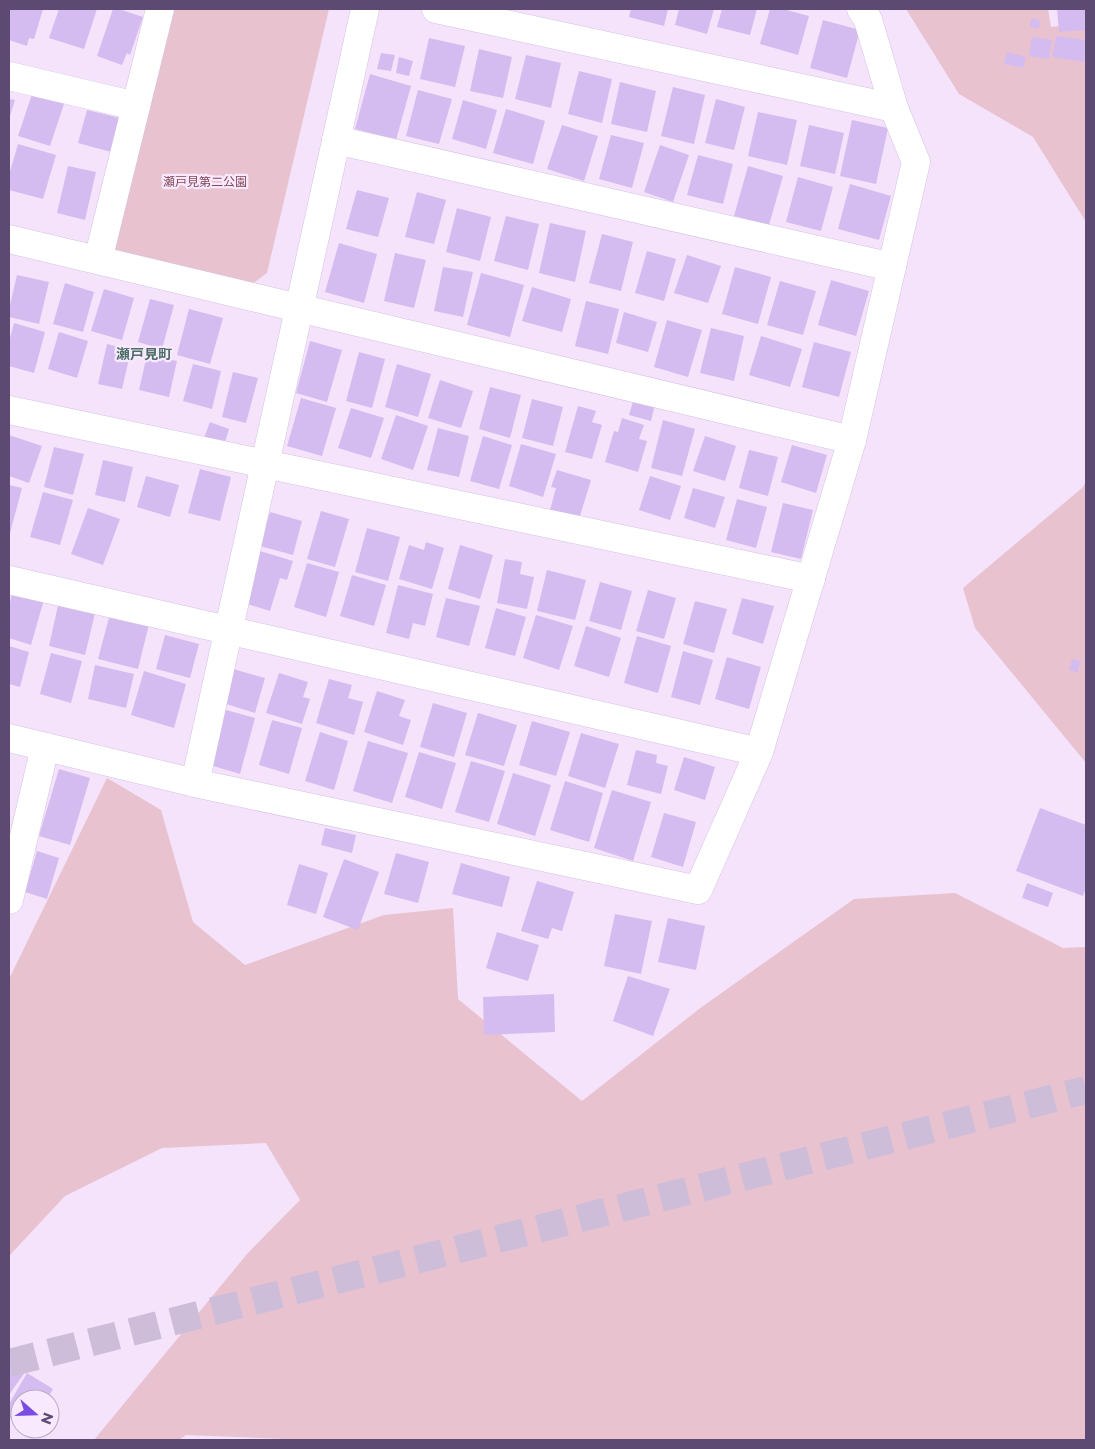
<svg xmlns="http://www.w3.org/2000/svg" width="1095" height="1449" viewBox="0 0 1095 1449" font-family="Montserrat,'Noto Sans JP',sans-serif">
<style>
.green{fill:#e8c2cf}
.building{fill:#d5bcf0}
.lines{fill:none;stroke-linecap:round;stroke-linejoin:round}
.highway-tunnel{stroke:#cebdd9;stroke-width:28;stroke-dasharray:28 14;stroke-linecap:butt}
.minor-casing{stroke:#d4c2e2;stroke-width:29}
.minor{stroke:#fff;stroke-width:28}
.labels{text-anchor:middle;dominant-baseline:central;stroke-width:4.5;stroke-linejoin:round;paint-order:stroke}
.park-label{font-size:12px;fill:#844855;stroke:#f8e9fe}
.neighbourhood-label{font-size:14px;font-weight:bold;fill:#4c6e66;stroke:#f8e9fe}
</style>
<rect width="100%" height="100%" fill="#f4e3fb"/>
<g class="green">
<polygon points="163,9 329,9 267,273 249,286 105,247"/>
<polygon points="906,9 1048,9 1051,27 1086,23 1086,222 1033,137 959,94"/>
<polygon points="1086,482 1086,763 975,628 963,588 1082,488"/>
<polygon points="107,778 161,810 193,922 245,965 384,915 453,908 458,999 582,1101 699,1009 854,899 955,893 1063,948 1086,947 1086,1440 290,1440 288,1439 186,1435 179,1440 94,1440 247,1254 300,1200 266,1143 162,1148 65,1196 9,1256 9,979"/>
</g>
<g class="building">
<polygon points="9,9 43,9 34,39 29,38 27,46 9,40"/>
<polygon points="59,9 97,9 84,49 49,38"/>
<polygon points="113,9 119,9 143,17 130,55 127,53 122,65 97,56"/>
<polygon points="631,9 668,9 664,26 629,17"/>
<polygon points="679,9 714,9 707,34 675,25"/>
<polygon points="722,9 757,9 750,35 717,27"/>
<polygon points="770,9 783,9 809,16 798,55 760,44"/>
<polygon points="1057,9 1086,9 1086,30 1059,32"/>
<polygon points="1032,18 1041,21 1038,29 1029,26"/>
<polygon points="823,20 860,30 847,78 810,68"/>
<polygon points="1056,36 1086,40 1084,62 1052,57"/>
<polygon points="1032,37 1052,40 1049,59 1029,56"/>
<polygon points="429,38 465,46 455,87 420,79"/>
<polygon points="479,49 512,57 503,98 470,91"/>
<polygon points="1007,52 1026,57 1023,68 1004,64"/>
<polygon points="381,53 395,55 391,71 377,69"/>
<polygon points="526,55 561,63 551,108 515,99"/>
<polygon points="399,57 413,61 409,76 396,73"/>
<polygon points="579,71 612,79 602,123 568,114"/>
<polygon points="370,74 411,86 396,140 355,129"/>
<polygon points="620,82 656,91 647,132 611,124"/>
<polygon points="673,87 705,95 694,144 661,136"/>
<polygon points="418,90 452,99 439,144 406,136"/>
<polygon points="33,91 65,101 50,146 18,136"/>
<polygon points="9,99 15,100 9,119"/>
<polygon points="716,99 745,107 734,150 705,143"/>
<polygon points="463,100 497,110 486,149 452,139"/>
<polygon points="506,109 545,121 533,164 493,153"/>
<polygon points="87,110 120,118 111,152 78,143"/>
<polygon points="758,112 797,120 787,165 748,156"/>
<polygon points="852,120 888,128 876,184 840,176"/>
<polygon points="562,125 598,136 584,181 547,169"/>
<polygon points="809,125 844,133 835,174 800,166"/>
<polygon points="611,135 644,143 632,188 599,179"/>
<polygon points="18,144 56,155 43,199 9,190 9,175"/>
<polygon points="660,145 689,155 673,202 644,192"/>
<polygon points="698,155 733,164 723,204 687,195"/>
<polygon points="68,166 96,172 85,220 57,213"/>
<polygon points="748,166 783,176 769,225 734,216"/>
<polygon points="798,177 833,187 821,231 786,222"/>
<polygon points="850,184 891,196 879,240 838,229"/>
<polygon points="357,190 389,198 378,237 346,229"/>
<polygon points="417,192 446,200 434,244 405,237"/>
<polygon points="457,208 491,217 480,261 446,252"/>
<polygon points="506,216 539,224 528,270 494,261"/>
<polygon points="550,223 586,231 575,282 539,273"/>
<polygon points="602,234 633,242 621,291 589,283"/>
<polygon points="339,243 377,254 364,303 325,292"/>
<polygon points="647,251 676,259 664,301 635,293"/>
<polygon points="395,253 426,260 414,308 384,301"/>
<polygon points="687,255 721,266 708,303 674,293"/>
<polygon points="443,267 473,272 463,317 434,311"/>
<polygon points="735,267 771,277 758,324 722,314"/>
<polygon points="481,273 524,285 510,337 467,325"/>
<polygon points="17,275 49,282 39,324 9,317 9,309"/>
<polygon points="831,280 869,291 856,336 818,325"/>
<polygon points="780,281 816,291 803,335 767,325"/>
<polygon points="65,283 94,292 83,332 53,324"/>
<polygon points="532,287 571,299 562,332 522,321"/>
<polygon points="104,289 134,298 122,340 91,331"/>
<polygon points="150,299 174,305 162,349 138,342"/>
<polygon points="586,301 619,309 608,354 575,346"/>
<polygon points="189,309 223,318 210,364 177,355"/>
<polygon points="624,312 657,322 648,352 616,343"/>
<polygon points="667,320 702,330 688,377 654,367"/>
<polygon points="14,323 45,332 34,373 9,366 9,342"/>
<polygon points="711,328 744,336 734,381 700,373"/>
<polygon points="59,332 88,341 77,378 48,369"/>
<polygon points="761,336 802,349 790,387 749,375"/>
<polygon points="310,341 342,350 327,402 296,393"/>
<polygon points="814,342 851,352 839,397 802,387"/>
<polygon points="107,344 131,350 122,389 98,384"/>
<polygon points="359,352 385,359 372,408 346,401"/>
<polygon points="147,355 177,361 169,397 139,390"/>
<polygon points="193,364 221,371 212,409 183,401"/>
<polygon points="397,364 431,374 418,417 385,407"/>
<polygon points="233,372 258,378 246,423 222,417"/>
<polygon points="440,380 473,391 461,428 428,418"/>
<polygon points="490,387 521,395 510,438 479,429"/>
<polygon points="635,395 656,400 651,421 629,415"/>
<polygon points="301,398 336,408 322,456 287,446"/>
<polygon points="532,399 563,407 553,446 522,438"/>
<polygon points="578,406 596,411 592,422 602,425 592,459 565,452"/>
<polygon points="351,408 384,418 371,458 338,448"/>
<polygon points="396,415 428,426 413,470 381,459"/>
<polygon points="622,418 644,425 639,439 647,441 638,472 605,462 614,431 618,432"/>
<polygon points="663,420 695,429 682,476 651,468"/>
<polygon points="210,422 229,429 224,445 204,438"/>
<polygon points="438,428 469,436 459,477 427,470"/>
<polygon points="9,435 42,446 29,483 9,476"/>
<polygon points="483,436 512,445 499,489 470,481"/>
<polygon points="705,436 736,446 725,481 693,471"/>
<polygon points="521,444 556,454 543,497 509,486"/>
<polygon points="792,445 827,455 816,493 781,482"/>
<polygon points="54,447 84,454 73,495 44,487"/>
<polygon points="749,450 778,457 768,496 739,488"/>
<polygon points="103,460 133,467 125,502 95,495"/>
<polygon points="200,469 231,477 220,521 188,513"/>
<polygon points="557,470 591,480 579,519 550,510 556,488 551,487"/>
<polygon points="146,476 179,485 170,517 137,507"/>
<polygon points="650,476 681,486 670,520 639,510"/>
<polygon points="9,485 22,488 9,537"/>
<polygon points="693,488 725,497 715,528 684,518"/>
<polygon points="43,492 73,500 60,545 30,537"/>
<polygon points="737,499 767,507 756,548 726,540"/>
<polygon points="783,503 813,510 801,559 771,552"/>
<polygon points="88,508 120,519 103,565 71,554"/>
<polygon points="321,511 349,519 335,567 307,559"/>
<polygon points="270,512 302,521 293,555 260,546"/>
<polygon points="367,528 400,537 388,581 355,572"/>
<polygon points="426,542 444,548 432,589 399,579 409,545 424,550"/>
<polygon points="460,545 493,555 480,599 448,589"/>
<polygon points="260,551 293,561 287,580 280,578 270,611 244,603"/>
<polygon points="505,559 522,562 520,574 534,577 527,609 497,603"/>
<polygon points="307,563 339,572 326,617 294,607"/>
<polygon points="547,570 586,580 575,620 537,611"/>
<polygon points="352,575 386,585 374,626 340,616"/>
<polygon points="600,582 632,591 621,630 589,621"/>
<polygon points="398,585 433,594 425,626 413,623 409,639 386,633"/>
<polygon points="14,587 45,596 31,645 9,638 9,606"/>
<polygon points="648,590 676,598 664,639 636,631"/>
<polygon points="446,598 480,606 469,646 436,637"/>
<polygon points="742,598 774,606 763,644 732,634"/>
<polygon points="59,601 96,609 85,655 49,646"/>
<polygon points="695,601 727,609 714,653 683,644"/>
<polygon points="496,608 526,617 515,656 485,648"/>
<polygon points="111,610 150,620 138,669 98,659"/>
<polygon points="536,615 573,626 559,670 523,658"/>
<polygon points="586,626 621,638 609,677 574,666"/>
<polygon points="165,635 199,644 190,678 156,669"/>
<polygon points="637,636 671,646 658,693 624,683"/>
<polygon points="9,646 29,652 20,687 9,684"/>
<polygon points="683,651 713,660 700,705 671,697"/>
<polygon points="51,653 82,661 71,703 40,694"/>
<polygon points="727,657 761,667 749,709 715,699"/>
<polygon points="1072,659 1081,661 1077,672 1069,670"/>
<polygon points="95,665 134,674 126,708 88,699"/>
<polygon points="233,669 265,678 255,713 223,703"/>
<polygon points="144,671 186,684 174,728 131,715"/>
<polygon points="279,673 308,682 303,697 310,699 302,724 266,713"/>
<polygon points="329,679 352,685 348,698 363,702 354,735 316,723"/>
<polygon points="377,691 405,700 399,716 411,720 403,745 364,732"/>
<polygon points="433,703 467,713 454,757 420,747"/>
<polygon points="226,710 255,718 240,774 210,765"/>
<polygon points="478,713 517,725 504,766 465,755"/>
<polygon points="272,720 302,728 289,774 259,765"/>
<polygon points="532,721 570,732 556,776 519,765"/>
<polygon points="320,732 348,741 334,790 305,781"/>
<polygon points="581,733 619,744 605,788 568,776"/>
<polygon points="368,741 408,753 392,803 353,791"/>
<polygon points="636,750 657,755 656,763 668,766 661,794 627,785"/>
<polygon points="419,752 456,763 442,809 405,797"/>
<polygon points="684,757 715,767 705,800 674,790"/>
<polygon points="471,761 505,771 489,822 455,812"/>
<polygon points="59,769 90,778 70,845 39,836"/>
<polygon points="513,773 551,785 535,836 497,824"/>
<polygon points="565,781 603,793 589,842 550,830"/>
<polygon points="612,790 651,802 633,861 594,848"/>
<polygon points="1040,808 1086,825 1086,887 1083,896 1016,871"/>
<polygon points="664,813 696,822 683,867 651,857"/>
<polygon points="325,828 356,835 352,853 321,845"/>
<polygon points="37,851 59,858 47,899 25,892"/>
<polygon points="396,853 429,862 418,903 384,894"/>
<polygon points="344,859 379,872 358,930 323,917"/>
<polygon points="461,863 510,877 502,907 452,894"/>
<polygon points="299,864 328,873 316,914 287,905"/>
<polygon points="537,881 574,892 562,931 552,928 548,939 521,931"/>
<polygon points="1027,883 1053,893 1048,907 1022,898"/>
<polygon points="615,914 652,921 641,974 604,966"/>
<polygon points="668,918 705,926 696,970 658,962"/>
<polygon points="497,932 539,945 528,981 486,968"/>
<polygon points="628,976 670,989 653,1036 613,1021"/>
<polygon points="554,994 555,1032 484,1035 483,997"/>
<polygon points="9,1360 25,1372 9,1395"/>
<polygon points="27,1373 53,1389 47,1399 20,1399 20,1411 14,1421 9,1418 9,1404"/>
</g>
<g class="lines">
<polyline class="highway-tunnel" points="9,1363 1086,1090"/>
<defs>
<g id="minor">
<polyline points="436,9 894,108"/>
<polyline points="9,76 136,106"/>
<polyline points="336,140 892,267"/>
<polyline points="9,239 852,440"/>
<polyline points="98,260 160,9"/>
<polyline points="9,410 811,579"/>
<polyline points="9,580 759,752"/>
<polyline points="9,738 195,783 698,890 759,752 852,440 916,162 894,108 868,20 861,9"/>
<polyline points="195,783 365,9"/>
<polyline points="9,900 45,747"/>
</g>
</defs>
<use href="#minor" class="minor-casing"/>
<use href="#minor" class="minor"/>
</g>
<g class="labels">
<g class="park-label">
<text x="205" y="181">瀬戸見第二公園</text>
</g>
<g class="neighbourhood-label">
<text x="144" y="354">瀬戸見町</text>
</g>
</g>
<rect width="1095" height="1449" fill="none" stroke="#5c4a73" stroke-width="20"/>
<g transform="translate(35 1414) rotate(110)"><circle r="24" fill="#f8e9fe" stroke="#baa9c6"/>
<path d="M0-4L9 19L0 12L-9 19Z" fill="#7a4ce2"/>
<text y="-8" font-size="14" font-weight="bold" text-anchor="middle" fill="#5c4a73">N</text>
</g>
</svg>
